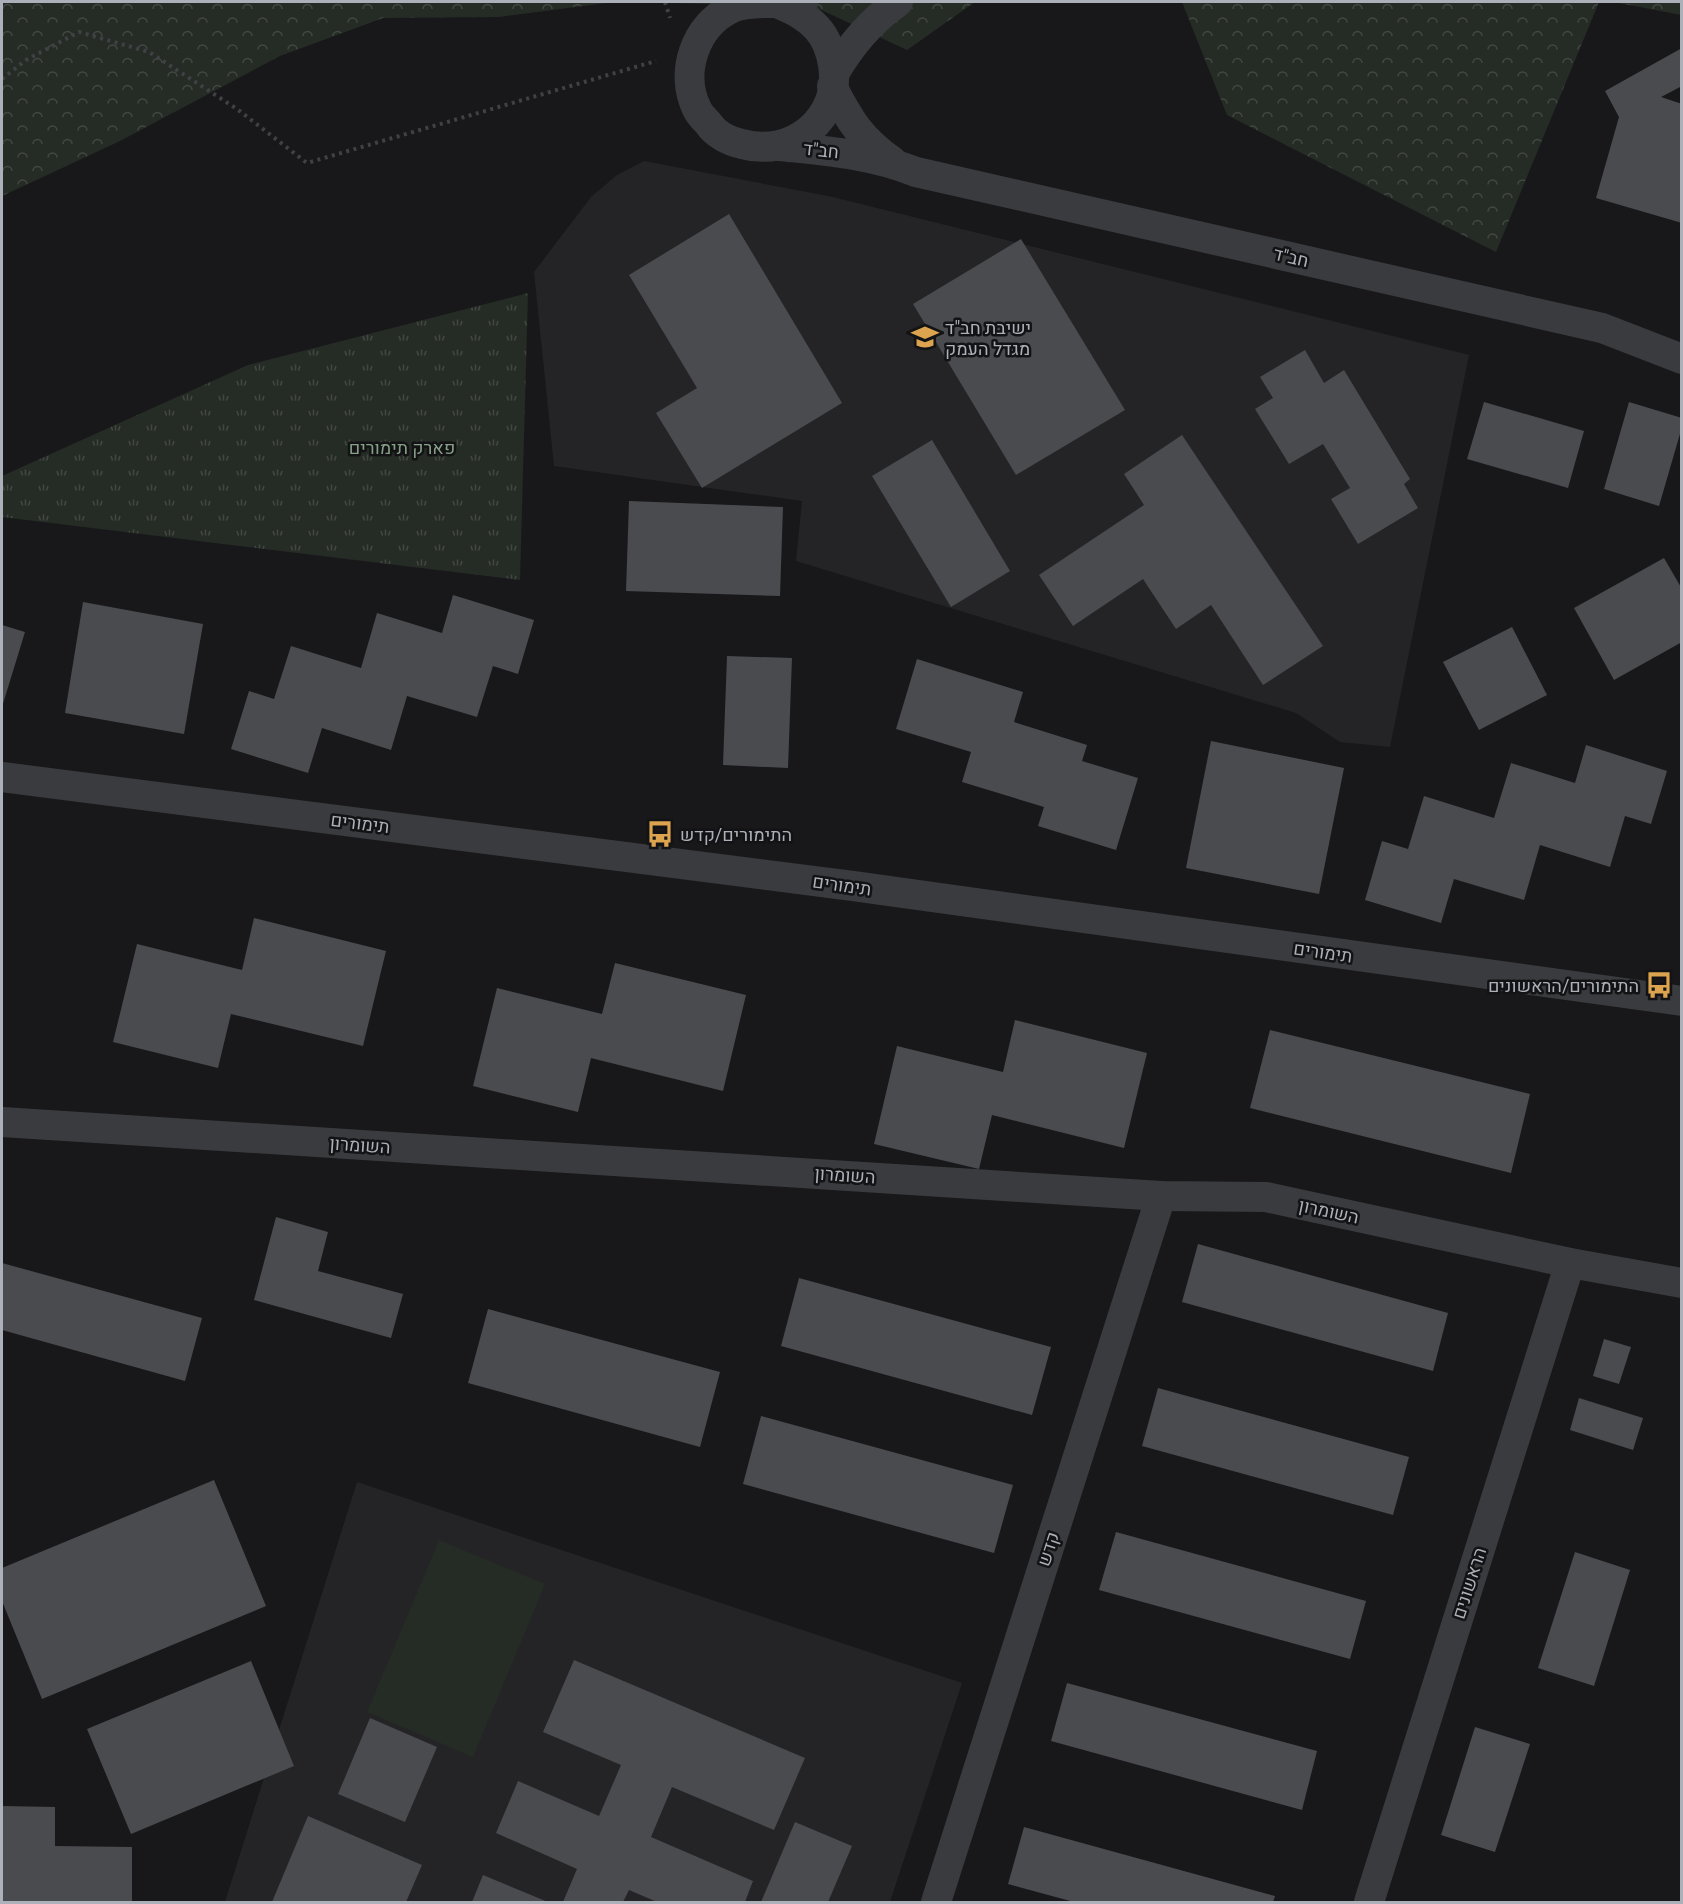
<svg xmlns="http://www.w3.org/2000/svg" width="1683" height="1904" viewBox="0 0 1683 1904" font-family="Roboto,Heebo,sans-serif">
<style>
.built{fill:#242427}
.grass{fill:url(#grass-tufts)}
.forest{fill:url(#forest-crowns)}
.garden{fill:#252b25}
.building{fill:#4a4b4f}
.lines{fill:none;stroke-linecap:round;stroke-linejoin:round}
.path{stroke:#404145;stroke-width:4;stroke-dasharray:3 4.5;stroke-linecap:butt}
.street{stroke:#3a3b3e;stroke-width:30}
.labels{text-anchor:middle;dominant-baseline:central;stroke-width:5;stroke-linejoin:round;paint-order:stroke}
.street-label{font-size:18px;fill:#acb0b8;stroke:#131315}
.poi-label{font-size:18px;fill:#acb0b8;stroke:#131315;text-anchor:start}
.park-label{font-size:18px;fill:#85a086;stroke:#131315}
</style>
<defs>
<pattern id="grass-tufts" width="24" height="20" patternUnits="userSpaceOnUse" patternTransform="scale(1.5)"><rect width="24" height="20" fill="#252b25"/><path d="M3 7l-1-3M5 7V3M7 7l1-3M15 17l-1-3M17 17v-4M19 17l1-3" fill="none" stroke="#424743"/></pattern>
<pattern id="forest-crowns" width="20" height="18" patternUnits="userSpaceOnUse" patternTransform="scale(1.5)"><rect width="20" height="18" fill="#252b25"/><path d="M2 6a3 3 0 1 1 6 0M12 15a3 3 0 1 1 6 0" fill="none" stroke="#424743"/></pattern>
</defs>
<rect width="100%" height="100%" fill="#18181a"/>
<g class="built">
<polygon points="644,161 833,197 1469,355 1390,747 1340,742 1296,713 796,561 802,501 554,466 534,272 591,197 617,175"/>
<polygon points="357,1482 962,1683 890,1902 225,1902"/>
</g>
<polygon class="grass" points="528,293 520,580 2,517 2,476 248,365"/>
<g class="forest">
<polygon points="2,2 614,2 499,17 383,18 280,56 120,141 2,196"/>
<polygon points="636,2 975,2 907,50 815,7"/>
<polygon points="1182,2 1599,2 1496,252 1227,115"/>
<polygon points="1614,2 1681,2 1681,15"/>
</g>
<polygon class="garden" points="439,1540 545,1584 473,1757 367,1712"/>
<g class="building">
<polygon points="1682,48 1682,86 1661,97 1682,104 1682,223 1596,198 1619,117 1605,91"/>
<polygon points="729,214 842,403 702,488 656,413 697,388 629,275"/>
<polygon points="1021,239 1125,410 1016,475 913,304"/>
<polygon points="1305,350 1324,383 1344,370 1410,479 1404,484 1418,508 1358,544 1331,499 1350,488 1323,444 1289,464 1255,409 1273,398 1260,377"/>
<polygon points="1484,402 1584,431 1568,488 1467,459"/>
<polygon points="1629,402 1682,418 1682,427 1659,506 1604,489"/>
<polygon points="1182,435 1323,646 1263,685 1211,605 1176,629 1143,579 1073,626 1039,575 1144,505 1124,474"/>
<polygon points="932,440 1010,571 951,607 872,476"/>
<polygon points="629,501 783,507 780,596 626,591"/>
<polygon points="1664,558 1682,589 1682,642 1614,680 1574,608"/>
<polygon points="453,595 534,620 518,674 493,666 477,717 407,696 391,750 322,728 308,773 231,749 249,691 274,699 291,646 361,668 377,613 442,633"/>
<polygon points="83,602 203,624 184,734 65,713"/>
<polygon points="2,625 25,632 2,707"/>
<polygon points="1512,627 1547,695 1479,730 1443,662"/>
<polygon points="727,656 792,658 788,768 723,765"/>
<polygon points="917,659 1023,692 1014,722 1087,745 1082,761 1138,778 1116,850 1038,826 1044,807 962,782 971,752 896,729"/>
<polygon points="1211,741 1344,768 1319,894 1186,868"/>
<polygon points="1586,745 1667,771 1651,824 1625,816 1610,867 1540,845 1524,900 1454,879 1441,923 1365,900 1382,841 1408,849 1424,796 1494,818 1511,763 1575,783"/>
<polygon points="254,918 386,951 363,1046 231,1014 218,1068 113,1042 137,944 242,970"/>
<polygon points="615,963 746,995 723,1091 591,1058 578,1112 473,1086 497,988 602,1014"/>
<polygon points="1015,1020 1147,1053 1124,1148 992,1115 979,1169 874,1144 897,1046 1003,1072"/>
<polygon points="1270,1030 1530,1094 1511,1173 1250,1108"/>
<polygon points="276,1217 328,1232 318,1271 403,1294 391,1338 254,1300"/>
<polygon points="1198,1244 1448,1313 1433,1371 1182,1302"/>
<polygon points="2,1263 202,1318 185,1381 2,1330"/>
<polygon points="799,1278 1051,1347 1032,1415 781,1346"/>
<polygon points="488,1309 720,1372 700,1447 468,1383"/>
<polygon points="1604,1339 1631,1347 1619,1384 1593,1376"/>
<polygon points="1158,1388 1409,1457 1393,1515 1142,1446"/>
<polygon points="1579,1398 1643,1418 1633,1450 1570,1430"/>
<polygon points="761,1416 1013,1485 994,1553 743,1484"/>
<polygon points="214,1480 266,1606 42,1699 2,1601 2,1568"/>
<polygon points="1116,1532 1366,1601 1350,1659 1099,1590"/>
<polygon points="1575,1552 1630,1570 1594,1686 1538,1668"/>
<polygon points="574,1660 805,1758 774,1830 672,1787 651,1837 753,1881 745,1902 657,1902 629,1890 623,1902 563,1902 577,1869 496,1833 518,1781 599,1816 621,1765 543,1732"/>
<polygon points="251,1661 294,1766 131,1834 87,1729"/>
<polygon points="1067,1683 1317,1751 1302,1810 1051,1741"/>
<polygon points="370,1718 437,1747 405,1822 338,1794"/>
<polygon points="1475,1727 1530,1744 1495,1852 1441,1835"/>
<polygon points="2,1806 55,1807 55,1846 132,1847 132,1902 2,1902"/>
<polygon points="308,1816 422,1865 406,1902 272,1902"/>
<polygon points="795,1822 852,1846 828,1902 761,1902"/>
<polygon points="1024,1827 1275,1896 1273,1902 1074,1902 1008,1884"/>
<polygon points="483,1875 548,1902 472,1902"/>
</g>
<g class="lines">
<g class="path">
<polyline points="665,2 670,18"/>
<polyline points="2,79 26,60 79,32 149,52 237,109 307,163 656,61"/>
</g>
<g class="street">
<path d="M779,4C793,10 806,16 817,28C826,38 831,52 833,65C842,118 792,158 742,144C729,141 715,134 708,123C704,119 699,114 697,109C679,73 695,25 732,8C750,0 782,4 803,2"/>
<path d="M834,74C851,44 871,21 898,2"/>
<path d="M832,86C849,120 861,139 892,161"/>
<path d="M780,146C828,151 871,154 916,172L1602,328L1682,359"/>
<polyline points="2,777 853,886 1682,1001"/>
<polyline points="2,1122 1161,1196 1266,1197 1570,1263 1682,1283"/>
<polyline points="936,1902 1161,1196"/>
<polyline points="1369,1902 1570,1263"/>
</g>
</g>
<defs>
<symbol id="school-bare" viewBox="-9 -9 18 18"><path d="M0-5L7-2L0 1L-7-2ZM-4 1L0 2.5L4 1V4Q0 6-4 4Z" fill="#dca44e" stroke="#131315" stroke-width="2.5" paint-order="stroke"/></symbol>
<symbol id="bus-bare" viewBox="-9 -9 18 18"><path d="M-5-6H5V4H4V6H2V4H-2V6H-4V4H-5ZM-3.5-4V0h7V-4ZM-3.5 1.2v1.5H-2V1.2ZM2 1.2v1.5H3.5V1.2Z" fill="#dca44e" stroke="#131315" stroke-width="2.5" paint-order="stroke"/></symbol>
</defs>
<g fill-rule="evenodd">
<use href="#school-bare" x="906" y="318" width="38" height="38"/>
<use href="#bus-bare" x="641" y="815" width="38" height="38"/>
<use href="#bus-bare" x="1640" y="966" width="38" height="38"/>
</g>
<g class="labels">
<g class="street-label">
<text transform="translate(821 150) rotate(6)">חב"ד</text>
<text transform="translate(1291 257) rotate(13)">חב"ד</text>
<text transform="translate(360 823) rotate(7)">תימורים</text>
<text transform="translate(842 885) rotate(8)">תימורים</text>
<text transform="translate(1323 952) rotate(8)">תימורים</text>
<text transform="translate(360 1145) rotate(4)">השומרון</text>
<text transform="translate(845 1175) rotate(4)">השומרון</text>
<text transform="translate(1329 1211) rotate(12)">השומרון</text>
<text transform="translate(1048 1549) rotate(-72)">קדש</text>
<text transform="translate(1469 1583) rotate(-72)">הראשונים</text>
</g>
<g class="poi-label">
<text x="945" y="327">ישיבת חב"ד<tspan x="945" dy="21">מגדל העמק</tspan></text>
<text x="680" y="834">התימורים/קדש</text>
<text x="1639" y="985" text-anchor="end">התימורים/הראשונים</text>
</g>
<g class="park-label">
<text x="402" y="447">פארק תימורים</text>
</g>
</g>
<rect width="1683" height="1904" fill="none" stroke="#acb0b8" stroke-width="6"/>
</svg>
